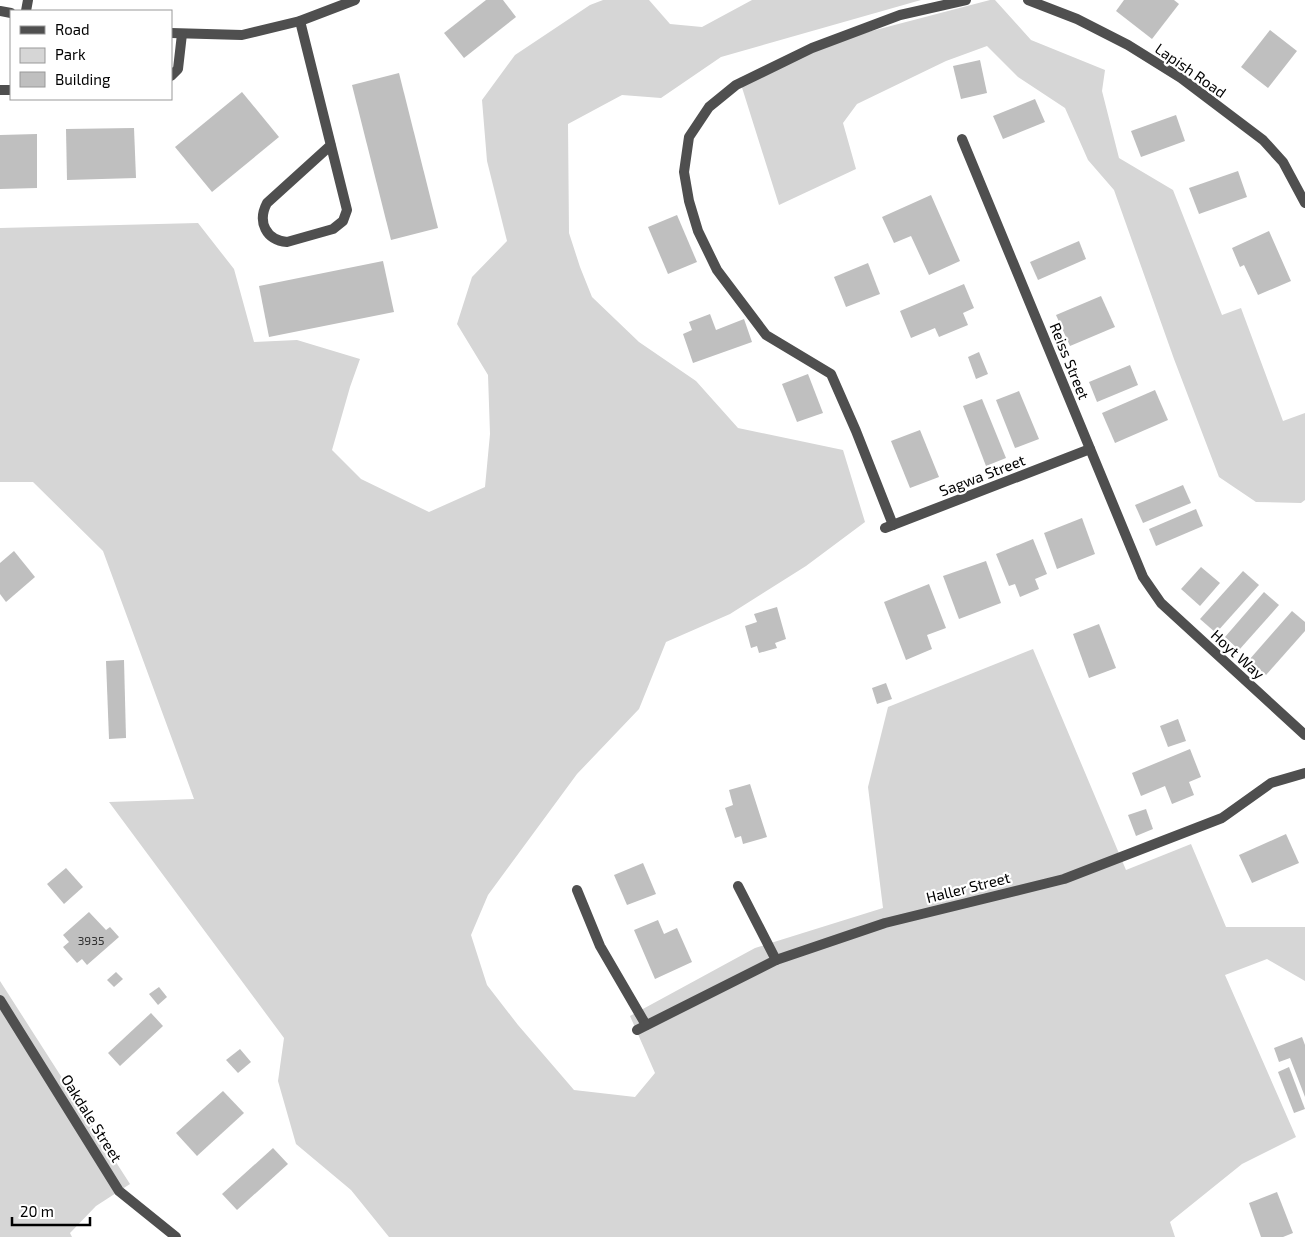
<svg xmlns="http://www.w3.org/2000/svg" width="1305" height="1237" viewBox="0 0 1305 1237" font-family="'Exo 2',sans-serif">
<style>
.green{fill:#d6d6d6}
.building{fill:#bfbfbf}
.lines{fill:none;stroke-linecap:round;stroke-linejoin:round}
.service{stroke:#4f4f4f;stroke-width:10}
.minor{stroke:#4f4f4f;stroke-width:10}
.labels{text-anchor:middle;dominant-baseline:central;stroke-width:4.5;stroke-linejoin:round;paint-order:stroke}
.number-label{font-size:12px;fill:#303030}
.street-label{font-size:15px;fill:#000;stroke:#fff}
</style>
<rect width="100%" height="100%" fill="#fff"/>
<g class="green">
<polygon points="603,0 649,0 670,24 702,27 752,0 921,0 721,57 661,98 622,95 568,124 569,233 580,267 592,297 639,342 696,381 738,428 843,450 865,522 806,566 730,614 666,642 639,709 577,774 488,895 471,935 487,985 518,1025 574,1090 635,1097 655,1073 630,1016 755,948 883,908 868,787 888,707 1033,649 1126,870 1191,844 1226,927 1305,927 1305,981 1267,959 1225,975 1296,1137 1242,1164 1170,1222 1175,1237 389,1237 351,1190 296,1144 278,1081 284,1038 109,802 194,799 103,551 33,482 0,482 0,228 198,223 234,269 254,342 297,340 360,359 350,387 332,450 361,479 429,512 485,487 490,434 488,375 457,324 472,277 507,241 487,161 482,100 515,55 590,5"/>
<polygon points="990,0 995,0 1031,40 1105,70 1102,91 1119,158 1173,190 1222,315 1241,308 1283,421 1305,413 1305,500 1301,503 1256,502 1219,477 1174,359 1114,190 1088,160 1065,108 1018,77 987,46 946,61 857,104 843,123 856,169 779,205 739,78 864,33"/>
<polygon points="0,981 130,1184 96,1206 70,1233 72,1237 0,1237"/>
</g>
<g class="building">
<polygon points="486,0 503,0 516,17 464,58 444,33"/>
<polygon points="1124,0 1174,0 1179,4 1152,39 1116,11"/>
<polygon points="1270,30 1297,51 1268,88 1241,67"/>
<polygon points="980,60 987,93 961,99 953,66"/>
<polygon points="399,73 438,228 391,240 352,85"/>
<polygon points="242,92 279,137 212,192 175,147"/>
<polygon points="1035,99 1045,122 1003,139 993,116"/>
<polygon points="1176,115 1185,141 1141,157 1131,131"/>
<polygon points="134,128 136,178 67,180 66,129"/>
<polygon points="37,134 37,188 0,189 0,135"/>
<polygon points="1238,171 1247,197 1199,214 1189,188"/>
<polygon points="931,195 960,261 929,275 911,236 894,243 882,217"/>
<polygon points="677,215 697,262 668,274 648,227"/>
<polygon points="1269,231 1291,281 1258,295 1244,265 1240,267 1232,248"/>
<polygon points="1079,241 1086,259 1038,280 1030,262"/>
<polygon points="383,261 394,312 269,337 259,286"/>
<polygon points="868,263 880,294 846,307 834,277"/>
<polygon points="964,284 974,308 963,313 968,325 939,337 935,328 911,338 900,311"/>
<polygon points="1101,296 1115,327 1070,346 1056,315"/>
<polygon points="710,314 716,330 744,319 752,342 693,363 683,334 692,330 689,322"/>
<polygon points="979,352 988,374 976,379 968,357"/>
<polygon points="1130,365 1138,385 1097,402 1089,382"/>
<polygon points="808,374 823,413 797,422 782,384"/>
<polygon points="1155,390 1168,420 1115,443 1102,413"/>
<polygon points="1019,391 1039,439 1015,448 996,400"/>
<polygon points="982,399 1006,458 986,466 963,406"/>
<polygon points="920,430 939,477 910,488 891,441"/>
<polygon points="1183,485 1191,503 1143,523 1135,505"/>
<polygon points="1196,509 1203,526 1156,546 1149,529"/>
<polygon points="1082,518 1095,554 1057,569 1044,533"/>
<polygon points="1033,539 1047,574 1035,579 1039,589 1020,597 1015,584 1009,586 996,554"/>
<polygon points="14,551 35,577 6,602 0,594 0,563"/>
<polygon points="986,561 1001,603 959,619 943,576"/>
<polygon points="1201,567 1220,583 1200,606 1181,589"/>
<polygon points="1243,571 1259,585 1216,633 1200,619"/>
<polygon points="929,584 946,628 927,635 932,649 906,660 884,602"/>
<polygon points="1264,592 1279,605 1239,650 1225,637"/>
<polygon points="777,607 786,639 775,643 777,648 759,653 757,646 751,648 745,626 757,622 754,614"/>
<polygon points="1292,611 1305,622 1305,631 1266,675 1249,660"/>
<polygon points="1099,624 1116,668 1089,678 1073,634"/>
<polygon points="124,660 126,738 109,739 106,661"/>
<polygon points="886,683 892,699 877,704 872,688"/>
<polygon points="1178,719 1186,741 1168,747 1160,726"/>
<polygon points="1190,749 1201,777 1189,782 1194,795 1172,804 1165,786 1141,796 1132,773"/>
<polygon points="750,784 767,837 743,844 741,836 735,838 725,808 733,805 729,790"/>
<polygon points="1146,809 1153,829 1136,836 1128,815"/>
<polygon points="1286,834 1299,863 1252,883 1239,855"/>
<polygon points="643,863 656,894 627,905 614,875"/>
<polygon points="66,868 83,887 64,904 47,884"/>
<polygon points="89,912 106,930 110,927 119,937 87,965 82,959 77,963 63,947 69,942 63,935"/>
<polygon points="658,920 664,934 677,928 692,962 655,979 634,930"/>
<polygon points="116,972 123,979 114,987 107,980"/>
<polygon points="159,987 167,997 158,1005 149,994"/>
<polygon points="151,1013 163,1026 120,1066 108,1053"/>
<polygon points="1302,1037 1305,1045 1305,1097 1290,1058 1279,1062 1274,1048"/>
<polygon points="240,1049 251,1062 238,1073 226,1060"/>
<polygon points="1289,1067 1305,1109 1294,1113 1278,1072"/>
<polygon points="223,1091 244,1113 197,1156 176,1133"/>
<polygon points="273,1148 288,1164 237,1210 222,1194"/>
<polygon points="1277,1192 1293,1233 1283,1237 1261,1237 1249,1203"/>
</g>
<g class="lines">
<g class="service">
<polyline points="893,525 856,431 831,374 766,335 717,270 698,231 689,201 684,172 689,137 709,107 736,85 812,48 900,15 966,0"/>
<polyline points="738,886 776,960"/>
<polyline points="577,890 600,946 646,1025"/>
</g>
<g class="minor">
<polyline points="1028,0 1077,19 1128,45 1181,78 1263,140 1283,162 1305,203"/>
<polyline points="0,11 11,13"/>
<polyline points="26,11 28,0"/>
<path d="M300,21L347,210L343,221L333,229L287,242C266,240 257,222 267,203L331,145"/>
<polyline points="171,33 242,35 300,21 355,0"/>
<polyline points="171,76 178,69 182,34"/>
<polyline points="0,90 11,90"/>
<polyline points="962,139 1143,577 1161,603 1305,735"/>
<polyline points="885,528 1090,449"/>
<polyline points="0,1000 119,1191 176,1237"/>
<polyline points="637,1030 776,960 885,923 1064,879 1222,818 1271,783 1305,773"/>
</g>
</g>
<g class="labels">
<g class="number-label">
<text x="91" y="940">3935</text>
</g>
<g class="street-label">
<text transform="translate(1191 70) rotate(35)">Lapish Road</text>
<text transform="translate(1070 361) rotate(68)">Reiss Street</text>
<text transform="translate(982 475) rotate(-21)">Sagwa Street</text>
<text transform="translate(1238 654) rotate(42)">Hoyt Way</text>
<text transform="translate(968 887) rotate(-14)">Haller Street</text>
<text transform="translate(92 1118) rotate(58)">Oakdale Street</text>
</g>
</g>
<rect x="10" y="10" width="162" height="90" fill="#ffffff" stroke="#999999"/>
<rect x="20" y="26" width="25" height="8" fill="#4f4f4f" stroke="#999999"/>
<text x="55" y="35" font-size="15" fill="#000000">Road</text>
<rect x="20" y="48" width="25" height="15" fill="#d6d6d6" stroke="#999999"/>
<text x="55" y="60" font-size="15" fill="#000000">Park</text>
<rect x="20" y="72" width="25" height="15" fill="#bfbfbf" stroke="#999999"/>
<text x="55" y="85" font-size="15" fill="#000000">Building</text>
<path d="M12 1217v8h78v-8" fill="none" stroke="#000000" stroke-width="2.5"/>
<text x="20" y="1217" font-size="15" fill="#000000" stroke="#ffffff" stroke-width="4" paint-order="stroke">20 m</text>
</svg>
